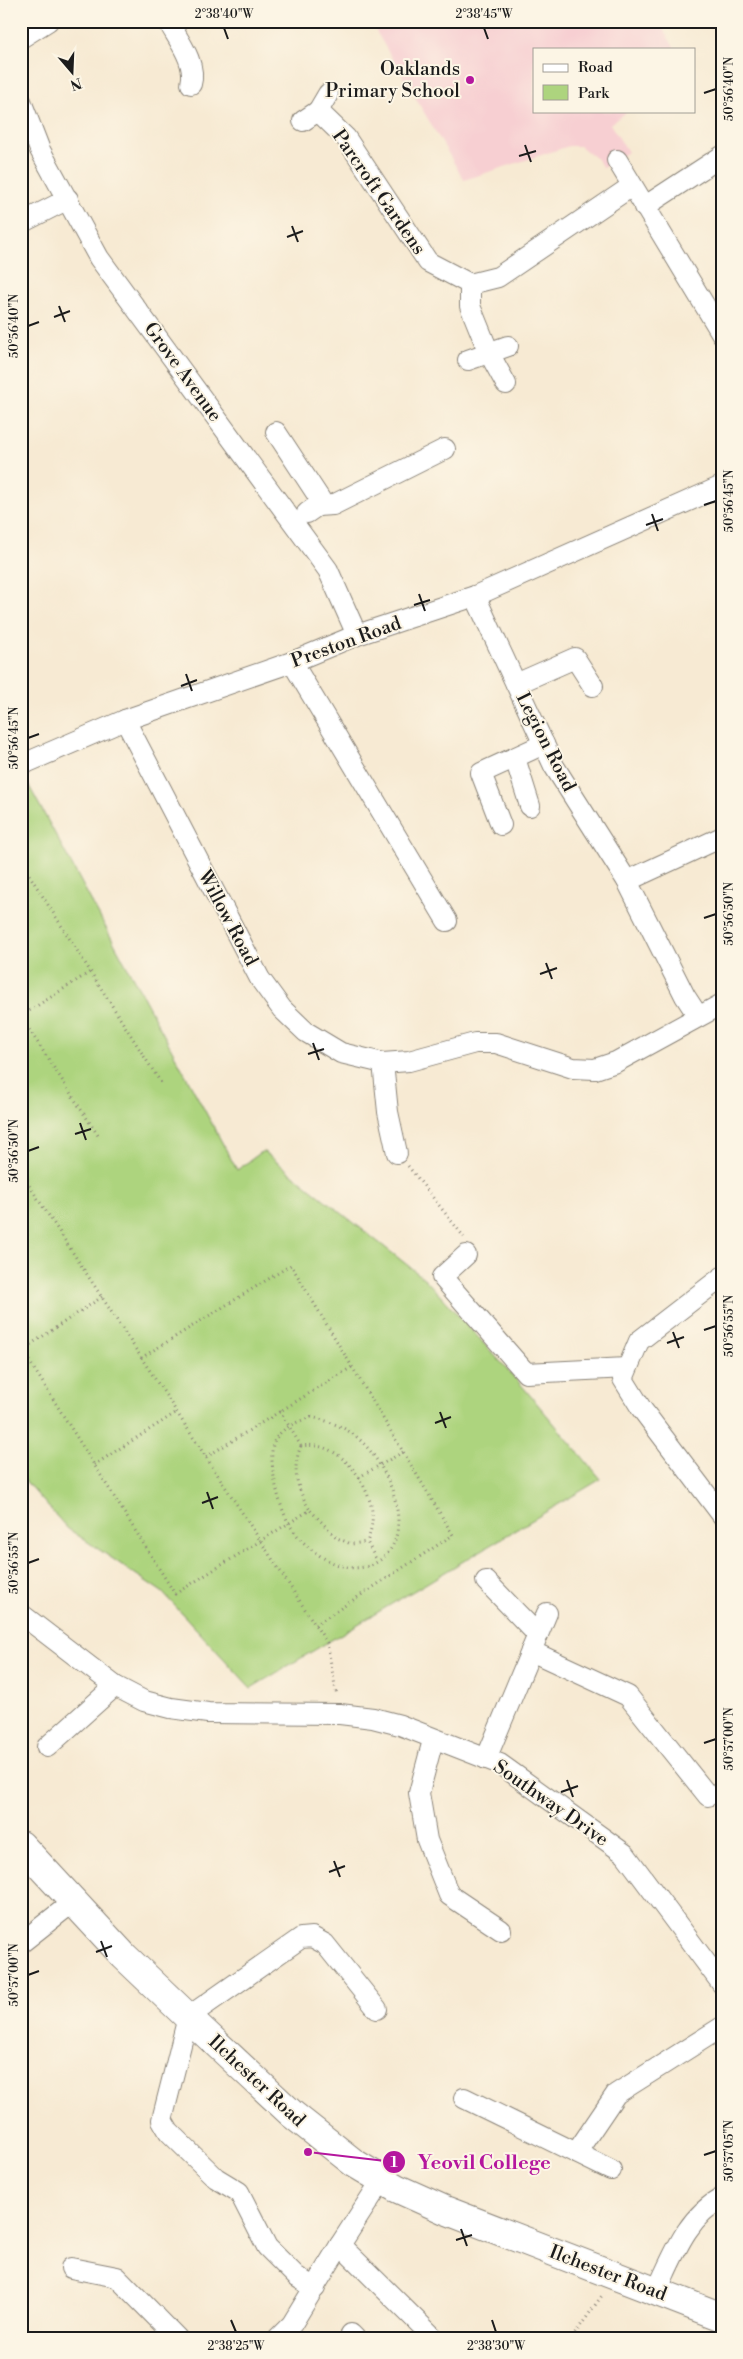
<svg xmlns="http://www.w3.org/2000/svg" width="743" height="2359" viewBox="0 0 743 2359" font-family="'Libre Bodoni',serif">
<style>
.built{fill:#f7cfd2}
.green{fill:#add47e;stroke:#64784d}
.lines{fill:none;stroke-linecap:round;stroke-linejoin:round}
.minor-casing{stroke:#8a8378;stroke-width:22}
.highway-casing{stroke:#8a8378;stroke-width:30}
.path{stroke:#8a8378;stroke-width:3;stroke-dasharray:1 4;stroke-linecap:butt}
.minor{stroke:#fff;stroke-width:20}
.highway{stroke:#fff;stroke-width:28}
.ticks{fill:none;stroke:#1c1c1c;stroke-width:2}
.poi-dot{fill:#b5179e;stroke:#fcf5e5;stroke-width:2}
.labels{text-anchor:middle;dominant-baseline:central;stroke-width:4;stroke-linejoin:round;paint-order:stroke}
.poi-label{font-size:19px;fill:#1c1c1c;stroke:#fcf5e5;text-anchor:end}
.street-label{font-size:19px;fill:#1c1c1c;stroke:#fcf5e5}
.leader{fill:none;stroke:#b5179e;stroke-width:2}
.callout-dot{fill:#b5179e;stroke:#fcf5e5;stroke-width:2}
.mark-label{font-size:15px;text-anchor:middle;font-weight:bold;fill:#fff}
.callout-label{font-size:20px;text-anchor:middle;font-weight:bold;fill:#b5179e;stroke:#fcf5e5;stroke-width:4;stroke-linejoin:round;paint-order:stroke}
.neatline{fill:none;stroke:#1c1c1c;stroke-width:2}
.ticks-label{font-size:12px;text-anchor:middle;fill:#1c1c1c}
</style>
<rect width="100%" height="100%" fill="#fcf5e5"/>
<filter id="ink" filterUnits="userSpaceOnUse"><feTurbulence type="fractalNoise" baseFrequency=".02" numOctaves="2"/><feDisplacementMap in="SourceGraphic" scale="10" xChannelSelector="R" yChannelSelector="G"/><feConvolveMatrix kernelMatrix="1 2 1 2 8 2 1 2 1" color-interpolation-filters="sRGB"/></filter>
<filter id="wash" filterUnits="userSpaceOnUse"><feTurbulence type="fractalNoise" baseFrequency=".0096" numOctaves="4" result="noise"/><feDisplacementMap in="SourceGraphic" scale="20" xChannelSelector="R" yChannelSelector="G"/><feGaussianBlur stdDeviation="1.12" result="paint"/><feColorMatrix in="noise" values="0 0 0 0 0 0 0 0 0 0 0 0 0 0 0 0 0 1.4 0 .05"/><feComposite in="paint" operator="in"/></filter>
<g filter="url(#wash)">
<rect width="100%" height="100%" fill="#f7ead3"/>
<polygon class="built" points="370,21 658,21 675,49 534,49 534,111 628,111 610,124 628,152 603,168 598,160 580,146 569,146 464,180"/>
<polygon class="green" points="28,784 237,1170 263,1151 425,1279 518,1381 601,1479 251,1688 162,1592 67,1528 21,1476 21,788"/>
</g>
<g filter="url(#ink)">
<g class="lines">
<defs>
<g id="minor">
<path d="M168,21C178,40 197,63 191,84"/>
<polyline points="21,38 48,21"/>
<polyline points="21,101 40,150 99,258 328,570 357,635"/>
<polyline points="318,111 328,94"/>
<polyline points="303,121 318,111 346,138 428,262 470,284 498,277 632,186"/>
<polyline points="617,160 722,334"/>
<polyline points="644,207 722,156"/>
<polyline points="21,223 68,199"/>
<polyline points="470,284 470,306 489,353 506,384"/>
<polyline points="468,360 508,346"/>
<polyline points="276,432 320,499 317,506 307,513"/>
<polyline points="317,506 333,505 445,449"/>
<polyline points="475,596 554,766 627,881 685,996 698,1016"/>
<polyline points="292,662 447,921"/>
<polyline points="516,684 575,658 593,686"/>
<polyline points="125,720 260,979 282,1009 306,1032 341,1053 383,1063 409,1061 475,1043 496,1043 573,1068 595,1069 616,1062 722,1004"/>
<polyline points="515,758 530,806"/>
<polyline points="21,765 125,720 292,662 357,635 475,596 722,486"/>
<polyline points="501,825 481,773 544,744"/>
<polyline points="627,881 722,837"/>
<polyline points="383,1063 388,1112 397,1153"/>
<polyline points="466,1255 442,1277 526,1373 627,1368"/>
<polyline points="722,1277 639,1341 623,1379 641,1408 722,1515"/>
<polyline points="486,1581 538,1635"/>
<polyline points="21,1614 115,1686 144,1701 171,1708 208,1713 340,1714 373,1718 400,1725 500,1764 625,1854 722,1984"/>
<polyline points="531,1651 628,1696 708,1796"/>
<polyline points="433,1740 419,1793 427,1840 449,1895 501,1930"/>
<polyline points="47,1747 115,1686"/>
<polyline points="486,1759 547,1613"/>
<polyline points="21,1943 73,1902"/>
<polyline points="464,2098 611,2170"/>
<polyline points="576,2153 616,2094 722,2027"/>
<polyline points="382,2180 340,2245 434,2338"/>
<polyline points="71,2268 117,2277 177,2338"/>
<polyline points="315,2288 297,2277 267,2247 239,2192 216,2178 169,2132 162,2120 188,2017 301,1938 312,1937 325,1944 377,2009"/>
<path d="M656,2292C673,2257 686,2217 722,2198"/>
<polyline points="351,2334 355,2338"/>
<polyline points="278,2338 292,2324 340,2245"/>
</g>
<polyline id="highway" points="21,1845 124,1956 188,2017 292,2114 354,2163 396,2188 445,2210 722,2317"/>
</defs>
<use href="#minor" class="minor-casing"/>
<use href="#highway" class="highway-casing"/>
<g class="path">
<polyline points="21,862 161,1083"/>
<polyline points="21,1016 90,972"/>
<polyline points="21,1017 99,1137"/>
<polyline points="408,1166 464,1237"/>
<polyline points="21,1173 327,1643 337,1696"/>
<polyline points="21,1348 175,1594 310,1510 337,1538 351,1544 367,1542"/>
<polyline points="22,1350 102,1297"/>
<polyline points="141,1358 291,1265 453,1535 315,1625"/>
<path d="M280,1411L301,1446C326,1442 345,1457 359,1477L403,1452"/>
<path d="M311,1417C329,1421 347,1427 361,1441C387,1465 415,1526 385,1556C353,1586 305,1553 288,1522C280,1506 276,1489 273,1471C272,1463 270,1446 276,1438C285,1426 297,1422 311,1417Z"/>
<path d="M301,1446C291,1470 297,1489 310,1510"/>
<polyline points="206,1457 352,1367"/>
<polyline points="94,1465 177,1412"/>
<path d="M359,1477C372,1501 377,1516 367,1542L377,1561"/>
<polyline points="572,2338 603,2294"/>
</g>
<use href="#minor" class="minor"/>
<use href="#highway" class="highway"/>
</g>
</g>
<path class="ticks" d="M224,28L228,39M484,28L488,39M704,93L716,89M525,145L531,162M519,156L536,151M292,226L298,242M287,237L303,231M59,306L65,322M54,317L70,311M28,326L39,322M704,505L716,501M652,514L658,531M646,525L663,519M419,594L425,611M414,605L430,600M186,674L192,691M181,686L197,680M28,738L39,734M704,918L716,914M546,963L552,979M540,974L557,968M313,1043L319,1060M308,1054L324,1049M80,1123L86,1140M75,1134L91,1129M28,1151L39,1147M704,1330L716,1326M673,1332L679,1348M667,1343L684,1337M440,1412L446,1428M435,1423L451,1417M207,1492L213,1509M202,1503L218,1497M28,1563L39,1559M704,1743L716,1739M567,1780L573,1797M561,1792L578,1786M334,1861L340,1877M329,1872L345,1866M101,1941L107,1957M96,1952L112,1946M28,1975L39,1971M704,2155L716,2151M461,2229L467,2246M456,2240L472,2235M231,2320L236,2332M492,2320L496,2332"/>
<circle class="poi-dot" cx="470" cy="80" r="5"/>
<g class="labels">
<g class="poi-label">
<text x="460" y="69">Oaklands<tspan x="460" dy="22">Primary School</tspan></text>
</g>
<g class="street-label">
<text transform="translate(379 192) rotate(55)">Parcroft Gardens</text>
<text transform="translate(183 372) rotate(54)">Grove Avenue</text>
<text transform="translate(346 642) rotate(-20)">Preston Road</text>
<text transform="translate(546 742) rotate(63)">Legion Road</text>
<text transform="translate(228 918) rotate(62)">Willow Road</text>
<text transform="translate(551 1803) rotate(35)">Southway Drive</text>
<text transform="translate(257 2081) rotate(43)">Ilchester Road</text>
<text transform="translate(608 2273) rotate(21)">Ilchester Road</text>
</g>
</g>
<path class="leader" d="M308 2152L394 2162"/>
<g class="callout-dot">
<circle cx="308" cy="2152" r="5"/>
<circle cx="394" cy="2162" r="12"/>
</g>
<g class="mark-label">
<text x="394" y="2167">1</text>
</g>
<g class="callout-label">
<text x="484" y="2169">Yeovil College</text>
</g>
<rect width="743" height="2359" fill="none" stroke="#fcf5e5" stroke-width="55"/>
<rect x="533" y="48" width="162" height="65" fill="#fcf5e5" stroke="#a29e95"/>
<rect x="543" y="64" width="25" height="8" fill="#ffffff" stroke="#a29e95"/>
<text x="578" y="72" font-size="15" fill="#1c1c1c">Road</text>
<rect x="543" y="85" width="25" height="15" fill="#add47e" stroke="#a29e95"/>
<text x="578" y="98" font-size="15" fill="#1c1c1c">Park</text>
<g transform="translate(72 72) rotate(161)" stroke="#fcf5e5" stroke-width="4" paint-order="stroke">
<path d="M0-4L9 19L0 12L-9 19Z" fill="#1c1c1c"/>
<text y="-8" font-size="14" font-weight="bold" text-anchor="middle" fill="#1c1c1c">N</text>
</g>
<rect x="28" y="28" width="688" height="2304" class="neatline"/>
<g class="ticks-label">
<text x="224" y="18">2°38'40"W</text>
<text x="484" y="18">2°38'45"W</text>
<text transform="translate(729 89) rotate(-90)" y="4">50°56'40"N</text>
<text transform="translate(14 326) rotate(-90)" y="4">50°56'40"N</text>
<text transform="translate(729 501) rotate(-90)" y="4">50°56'45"N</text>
<text transform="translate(14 738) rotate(-90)" y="4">50°56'45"N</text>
<text transform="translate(729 914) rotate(-90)" y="4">50°56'50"N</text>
<text transform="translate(14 1151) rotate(-90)" y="4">50°56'50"N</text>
<text transform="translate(729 1326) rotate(-90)" y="4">50°56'55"N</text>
<text transform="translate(14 1563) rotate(-90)" y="4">50°56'55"N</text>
<text transform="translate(729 1739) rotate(-90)" y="4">50°57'00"N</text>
<text transform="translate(14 1975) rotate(-90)" y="4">50°57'00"N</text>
<text transform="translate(729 2151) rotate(-90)" y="4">50°57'05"N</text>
<text x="236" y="2350">2°38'25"W</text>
<text x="496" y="2350">2°38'30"W</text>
</g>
</svg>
